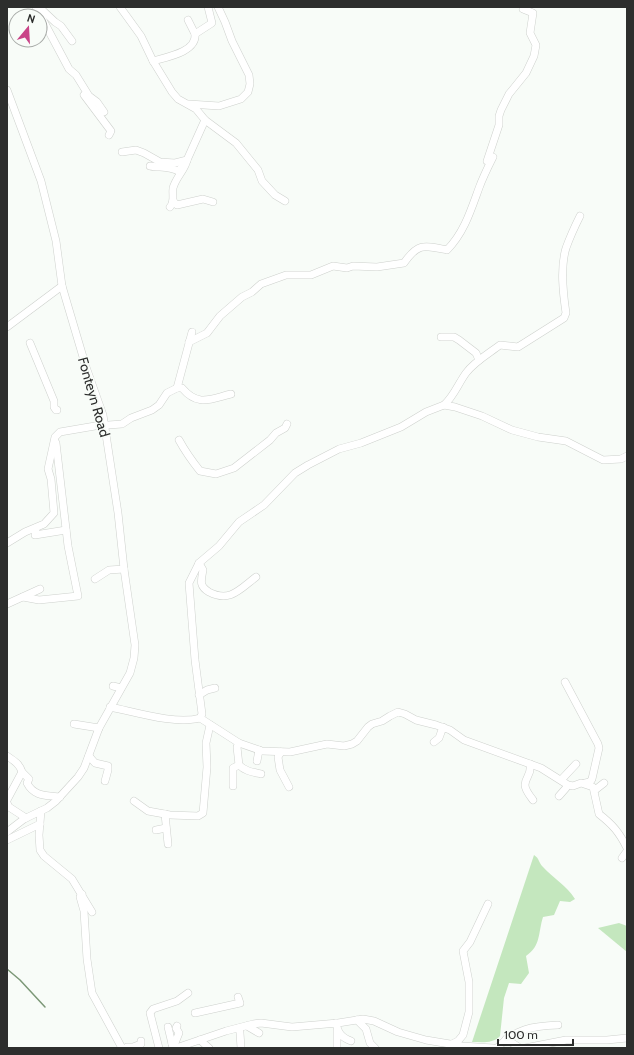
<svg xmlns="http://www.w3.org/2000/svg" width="634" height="1055" viewBox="0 0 634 1055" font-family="Cabin,sans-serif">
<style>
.green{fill:#c4e7be}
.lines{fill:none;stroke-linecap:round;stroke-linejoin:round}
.stream{stroke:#7c9877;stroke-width:1.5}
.minor-casing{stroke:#ced1cd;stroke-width:8}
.minor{stroke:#fff;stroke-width:7}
.labels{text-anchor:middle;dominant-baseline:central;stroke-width:3.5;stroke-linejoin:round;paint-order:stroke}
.street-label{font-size:14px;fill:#2d2e2d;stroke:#f8fcf8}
</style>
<rect width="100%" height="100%" fill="#f8fcf8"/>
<g class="green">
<path d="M534,855C540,859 538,862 543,867C553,878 567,886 575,899L570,902L560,901L554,915L543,917C538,933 541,946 526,956L529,973L521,984L509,983L504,998L500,1036C493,1044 481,1042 472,1042Z"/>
<polygon points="619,923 627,926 627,952 598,928"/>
</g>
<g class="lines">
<polyline class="stream" points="7,969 20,980 45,1007"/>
<defs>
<g id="minor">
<polyline points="36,7 69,69 76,75 89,96 97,102 104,112"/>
<polyline points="39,7 55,22 61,26 72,41"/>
<path d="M120,7L141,36L153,61L172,92L178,99L196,109L205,120L187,160C185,170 176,177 173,188C172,195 175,202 170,207"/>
<polyline points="188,20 195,34 212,23 208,7"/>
<path d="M153,61C167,57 197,52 195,34"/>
<polyline points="7,90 41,181 56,241 62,286 86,367 103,415 118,513 124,569 135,645 134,658 130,673 99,728 84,768 78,777 56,801 47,808 24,819 7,832"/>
<polyline points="84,95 111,131 109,135"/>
<polyline points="189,104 219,106 241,99 248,92 250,84 249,75 232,41 225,22 218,7"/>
<polyline points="205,120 236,143 258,170 262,181 275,195 285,201"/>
<polyline points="122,152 136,150 144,153 160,162 175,163 187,160"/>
<polyline points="487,161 499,125 499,116 501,110 509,94 526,73 534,56 536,45 530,33 533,13 523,9"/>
<path d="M150,166C159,168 169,166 178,171L184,165"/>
<polyline points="173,201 177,205 203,199 213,202"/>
<polyline points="7,327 62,286"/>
<polyline points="441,337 454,337 459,340 476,353 479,360"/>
<path d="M189,342L207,333L220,316L242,297L252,292L261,284L286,275H311L333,266L347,268L353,266L377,267L404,263C418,243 423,245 447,250C464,233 471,210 479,188C483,177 488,167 493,157"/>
<polyline points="30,343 54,401 54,407 56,410 57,410"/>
<polyline points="177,388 192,332"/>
<path d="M444,405C454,396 458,384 466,373C474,362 488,354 500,345L518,347L564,318L566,313C563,293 560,268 566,248C570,237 575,226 580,216"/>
<path d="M179,440C185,451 192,461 200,471L216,474L234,468L270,440L276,433L285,428L287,424"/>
<polyline points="36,528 35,535 66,530"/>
<path d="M7,543L25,532L44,524L54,513L51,479L48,469L55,437L60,432L95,426L122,424L131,418L152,410L159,405L167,393L177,388H182C198,407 210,399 231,394"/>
<path d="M199,563L203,570C201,581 199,586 209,592C230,603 240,589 256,577"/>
<polyline points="95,579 109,570 124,569"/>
<polyline points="23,597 39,600 78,596 68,546 56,443"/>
<polyline points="7,604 40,589"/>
<polyline points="565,682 598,744 599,748 592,779 590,782 585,783"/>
<polyline points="113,686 121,688"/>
<polyline points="199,695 207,690 215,688"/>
<path d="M110,707C135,712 176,725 200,718L202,714L195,660L189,583L199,563L219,546L239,522L264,505L295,473L308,465L339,449L361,443L401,427L426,412L444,405L455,407L482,416L512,430L538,437L566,441L603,460L621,459L627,456"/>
<path d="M200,718L239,743L262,751L290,752L327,744L344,746L352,744L357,741L368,727L372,724L382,721L390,716L398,712L405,714L416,720L436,725L450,730L464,740L541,768L568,785L573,786L581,783L593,787L599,814C613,825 619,832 627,848"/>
<polyline points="74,724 99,728"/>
<polyline points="434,742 439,738 443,727"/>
<path d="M239,743L237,747L239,765C245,771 252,772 261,774"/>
<polyline points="281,752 278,757 280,770 289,787"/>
<path d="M7,756C13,760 20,764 22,772L7,800"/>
<polyline points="89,756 95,763 108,766 108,770 105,781"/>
<polyline points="257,761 259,750"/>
<path d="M530,764C532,775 525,777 525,785C525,790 530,796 533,800"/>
<path d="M22,772L29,779L27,783C34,797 47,795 60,797"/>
<polyline points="561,780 576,764"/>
<polyline points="233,786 233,768 239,765"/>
<polyline points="595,790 604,783"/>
<polyline points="559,796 566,788"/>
<polyline points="134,801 148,811 170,815 198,816 203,813 207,767 206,743 210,725"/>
<polyline points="7,803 9,807 26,818"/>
<polyline points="41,811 39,835 40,850 44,856 72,879 92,912"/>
<polyline points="165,814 168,844"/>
<polyline points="156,830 166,828"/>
<polyline points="7,840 40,824"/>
<polyline points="622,858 627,851"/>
<polyline points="82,894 80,897 84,911 87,959 92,993 122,1048"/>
<polyline points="195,1013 240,1003 238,997"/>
<polyline points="357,1020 366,1029 370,1043 375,1048"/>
<path d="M336,1023C338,1033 341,1037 351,1041"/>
<polyline points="247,1026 259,1033"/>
<polyline points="168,1027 173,1048"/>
<polyline points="239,1028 240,1033 241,1048"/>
<polyline points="506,1039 520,1048 525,1048 566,1040 607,1040 627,1038"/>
<polyline points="200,1040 209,1048"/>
<polyline points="172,1044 175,1043 179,1033 176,1028 177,1026"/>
<polyline points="452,1044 458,1041 463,1035 469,1012 469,982 463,951 470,942 488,904"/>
<polyline points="126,1048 127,1047 133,1047 141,1044 141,1041"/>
<polyline points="159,1048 150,1013 153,1009 177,1001 188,993"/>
<polyline points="176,1048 226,1031 253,1024 261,1023 292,1027 338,1023 363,1019 374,1021 398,1032 426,1040 462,1046 493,1048"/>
<polyline points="337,1048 337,1030"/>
<path d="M497,1048C515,1029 532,1026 558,1025"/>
</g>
</defs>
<use href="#minor" class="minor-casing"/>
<use href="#minor" class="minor"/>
</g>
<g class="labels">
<g class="street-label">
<text transform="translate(94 397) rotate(74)">Fonteyn Road</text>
</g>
</g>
<rect width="634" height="1055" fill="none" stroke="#2d2e2d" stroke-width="16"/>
<g transform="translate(28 28) rotate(18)"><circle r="19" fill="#f8fcf8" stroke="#a7aaa7"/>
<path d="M0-3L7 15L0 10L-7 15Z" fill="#c94488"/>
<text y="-6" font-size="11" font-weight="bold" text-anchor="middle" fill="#2d2e2d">N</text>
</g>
<path d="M498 1039v6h75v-6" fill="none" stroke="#2d2e2d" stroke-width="2"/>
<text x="504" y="1039" font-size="12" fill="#2d2e2d" stroke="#f8fcf8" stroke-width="3" paint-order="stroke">100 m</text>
</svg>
